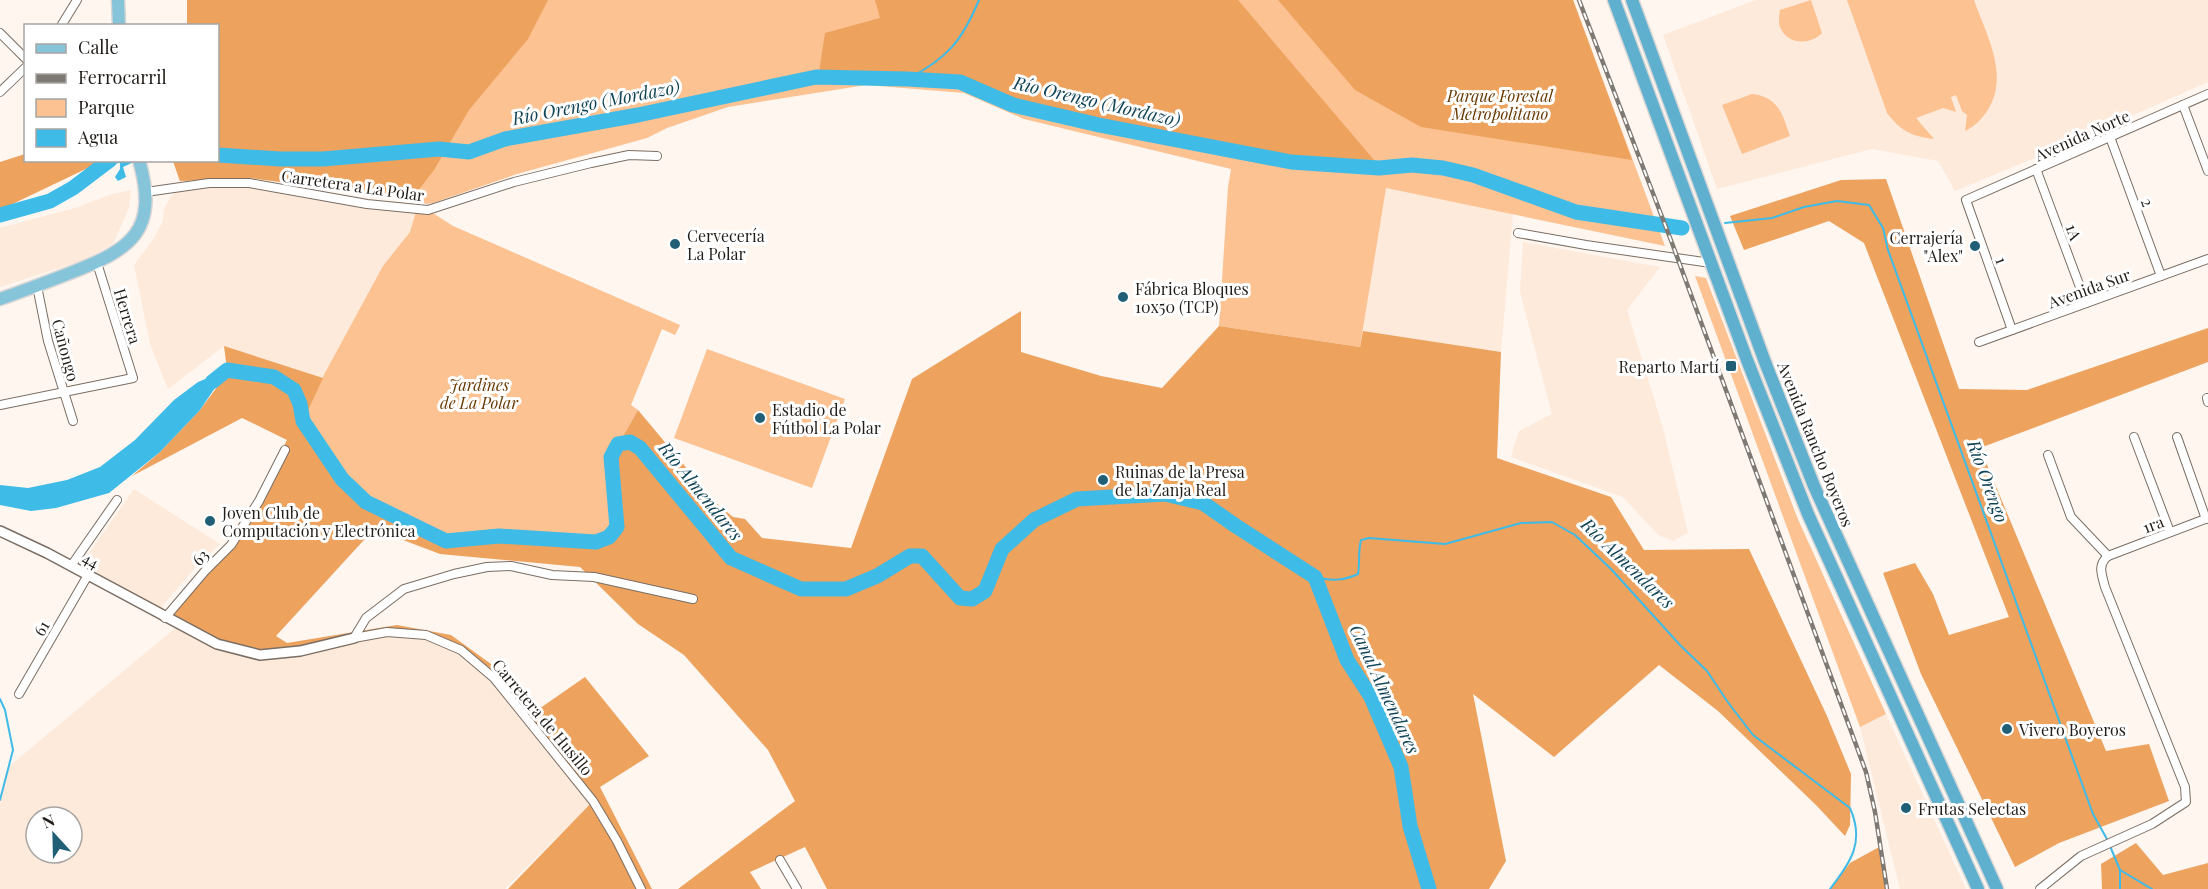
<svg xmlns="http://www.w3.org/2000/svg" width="2208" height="889" viewBox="0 0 2208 889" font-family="'Playfair Display',serif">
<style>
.built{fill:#feeada;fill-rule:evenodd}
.green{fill:#fcc291}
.forest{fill:#eda25e}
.water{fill:#3ebbe7}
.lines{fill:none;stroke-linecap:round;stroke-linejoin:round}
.stream{stroke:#3ebbe7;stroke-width:2}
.river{stroke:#3ebbe7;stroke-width:15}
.minor-casing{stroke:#7a6e64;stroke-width:10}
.tertiary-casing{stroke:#7a6e64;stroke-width:12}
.primary-casing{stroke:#d7d6d6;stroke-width:15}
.trunk-casing{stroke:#d7d6d6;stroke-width:15}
.minor{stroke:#fff;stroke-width:8}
.tertiary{stroke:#fff;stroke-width:9}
.primary{stroke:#86c4da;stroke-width:12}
.trunk{stroke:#5eb0ce;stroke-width:12}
.rail-casing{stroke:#7f7974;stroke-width:4.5}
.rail{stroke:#fff;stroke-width:2;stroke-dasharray:7;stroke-linecap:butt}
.poi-dot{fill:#215f76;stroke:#fff;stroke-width:2}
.labels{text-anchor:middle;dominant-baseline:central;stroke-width:6;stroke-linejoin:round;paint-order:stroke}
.park-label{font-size:16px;font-style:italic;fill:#673800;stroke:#fff}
.street-label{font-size:16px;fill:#221d19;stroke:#fff}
.poi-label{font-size:16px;fill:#221d19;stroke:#fff;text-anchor:start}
.water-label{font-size:18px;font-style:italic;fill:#104456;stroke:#fff}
</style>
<rect width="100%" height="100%" fill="#fff6f0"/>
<g class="built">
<polygon points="1756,0 2208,0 2208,82 2059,148 1955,191 1938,161 1872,149 1717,189 1663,35"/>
<polygon points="249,183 417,208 410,232 398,248 323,378 224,346 168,389 150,344 134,265 154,238 163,221 164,209 170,198 179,188"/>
<polygon points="1385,188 1513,214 1501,352 1363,331"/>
<polygon points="131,190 129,208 113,244 81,261 0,287 0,228 78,207 109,195"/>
<polygon points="1523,242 1660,267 1627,310 1663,428 1688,533 1673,541 1658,535 1623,497 1511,457 1519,431 1552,414 1520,292"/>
<polygon points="134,489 220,544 199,563 159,610 81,565"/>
<path d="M179,625L260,655L387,632L426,635L461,650L494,678L593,801L505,889H0V800L8,767ZM36,817H72V853H36Z"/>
<polygon points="1886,714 1966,889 1900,889 1860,727"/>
</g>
<g class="green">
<polygon points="187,0 1573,0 1665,246 1386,188 1360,347 1219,326 1228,187 1231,169 1024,119 964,93 866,85 728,107 667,128 647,138 517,174 433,203 426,204 414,196 371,194 250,178 180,181 173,161 218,160 218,26 187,25"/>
<path d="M1811,0L1822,33C1812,44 1789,46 1781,29C1778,24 1779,16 1780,10Z"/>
<path d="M1847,0H1974C1986,34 2009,74 1989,108C1983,118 1975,126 1965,131L1967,115L1962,111L1956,95L1951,97L1956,112L1943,108L1916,118L1934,139C1911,136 1902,132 1887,113Z"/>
<path d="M1752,94C1778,97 1782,113 1790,136L1742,154L1722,105Z"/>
<polygon points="417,208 428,210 453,226 680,325 675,335 662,329 631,405 638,410 611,457 617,527 609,537 596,542 499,536 446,541 366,502 342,479 303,421 307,406 383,266 410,232"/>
<polygon points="1695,276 1706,278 1797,517 1886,714 1860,727"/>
<polygon points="707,349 845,399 812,488 674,438"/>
</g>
<g class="forest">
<polygon points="187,0 548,0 528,39 469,110 434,170 414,196 371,194 250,178 180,181 173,161 218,160 218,26 187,25"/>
<polygon points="875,0 1238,0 1374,160 1291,157 1105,120 1018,101 962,79 904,75 819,72 825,33 880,18"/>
<polygon points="1278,0 1573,0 1632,160 1421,127 1355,90"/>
<polygon points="25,154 26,160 98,161 92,166 0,210 0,162"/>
<polygon points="1886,179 1959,389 2027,390 2208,328 2208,362 1980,448 2106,751 2149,744 2169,801 2059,843 2015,867 1921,674 1883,573 1915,563 1933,594 1949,635 2009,617 1864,243 1829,221 1744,250 1730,216 1841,180"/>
<polygon points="1021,311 1021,352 1101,376 1162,388 1219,326 1360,347 1363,331 1501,352 1497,458 1611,497 1644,550 1749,549 1827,716 1851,774 1850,825 1845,836 1816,805 1718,711 1659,665 1554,757 1473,694 1506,861 1489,889 827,889 805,847 750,872 761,889 678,889 795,801 768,750 684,655 638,624 580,567 440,554 374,529 276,636 287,643 397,625 451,635 491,664 536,711 585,677 649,756 600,787 652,889 508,889 593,801 494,678 461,650 426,635 387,632 260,655 217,644 165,618 231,545 287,440 242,418 132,476 160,452 200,410 220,383 227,370 224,346 323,378 303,421 342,479 366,502 446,541 499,536 596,542 609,537 617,527 611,457 638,410 715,502 733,517 745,519 762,538 851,548 912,379"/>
<polygon points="2136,843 2163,875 2208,863 2208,889 2102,889 2101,864"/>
<polygon points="1881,846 1887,889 1830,889 1850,863"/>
</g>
<g class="water">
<polygon points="100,161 136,161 123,167 126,177 118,181 115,177 120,169 120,163 110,164 104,172 96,164"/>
<polygon points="227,370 200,410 160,452 109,493 56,508 31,511 0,505 0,485 28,488 67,480 100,467 135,440 174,400 198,382"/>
</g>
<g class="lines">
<g class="stream">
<path d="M907,79C947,59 962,41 979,0"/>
<polyline points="1725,223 1772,218 1804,207 1837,201 1869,205 1883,228 1888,250 2093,814 2108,841"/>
<path d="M1315,577C1331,581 1343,581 1358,574C1360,563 1358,550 1361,540L1369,538L1445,544L1521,523L1552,522L1575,535L1611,569L1680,645L1707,671L1727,701L1753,735L1850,808C1865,842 1851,862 1830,889"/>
<polyline points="0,699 5,710 13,750 0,800"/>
<polyline points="2110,846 2120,870 2152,889"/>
<polyline points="2120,889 2120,871"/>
</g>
<g class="river">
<polyline points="218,155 280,159 323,159 439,149 469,152 505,139 638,115 816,77 907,79 960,82 1013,105 1099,125 1291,162 1379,168 1412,165 1443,168 1473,175 1576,212 1682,228"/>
<polyline points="0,215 50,201 73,188 110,160"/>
<polyline points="212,382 227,370 274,377 294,390 300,404 303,421 342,479 366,502 446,541 499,536 596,542 609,537 617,527 611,457 618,444 630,442 640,448 731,558 801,589 846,589 877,576 910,556 922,556 960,598 972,599 985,591 1002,549 1034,520 1077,499 1165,494 1203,503 1236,526 1315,577 1347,660 1371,697 1401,767 1410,826 1429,889"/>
</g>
<defs>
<g id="minor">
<polyline points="61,26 77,0"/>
<polyline points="0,33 26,59"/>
<polyline points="0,92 26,67"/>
<polyline points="2183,105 2208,171"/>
<polyline points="2110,137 2161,276"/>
<polyline points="2036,169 2086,303"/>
<polyline points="146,192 209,183 249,183 367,204 428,210 514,182 591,163 629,155 657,156"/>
<polyline points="1518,233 1586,245 1711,263"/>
<polyline points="37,286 48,341 73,421"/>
<polyline points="2012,330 1966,200 2208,94"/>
<polyline points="1979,342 2208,259"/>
<polyline points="2207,398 2208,402"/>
<polyline points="0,405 133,378 97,263"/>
<polyline points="2134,437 2170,532"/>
<polyline points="2177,437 2206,519"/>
<polyline points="2048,455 2071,517 2108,556"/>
<polyline points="71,566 117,500"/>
<polyline points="165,618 205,571 231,545 259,501 285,450"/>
<polyline points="354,638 387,632 426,635 461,650 494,678 593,801 617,841 641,889"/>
<polyline points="354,638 366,618 404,589 454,574 487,567 511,566 552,575 594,577 693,599"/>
<polyline points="19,694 88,575"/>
<polyline points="780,860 797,889"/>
<path d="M2040,889L2081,856L2152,824L2186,802L2185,787L2105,587C2102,575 2097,565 2108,556L2208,518"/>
</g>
<polyline id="tertiary" points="0,531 47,553 217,644 260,655 300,651 354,638"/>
<g id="primary">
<polyline points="118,0 119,26"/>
<path d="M0,299C23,291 47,282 70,273C132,249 159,231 139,160"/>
</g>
<g id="trunk">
<polyline points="1614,0 1747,360 1808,514 1978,889"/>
<polyline points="1632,0 1765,362 1814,486 1997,889"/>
</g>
</defs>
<use href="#minor" class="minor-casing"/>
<use href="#tertiary" class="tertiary-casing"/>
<use href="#primary" class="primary-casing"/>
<use href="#trunk" class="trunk-casing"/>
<use href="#minor" class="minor"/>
<use href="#tertiary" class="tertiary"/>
<use href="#primary" class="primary"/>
<use href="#trunk" class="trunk"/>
<defs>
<polyline id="rail" points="1579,0 1672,243 1866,772 1875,812 1887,889"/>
</defs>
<use href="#rail" class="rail-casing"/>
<use href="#rail" class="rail"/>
</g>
<g class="poi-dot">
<circle cx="675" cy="244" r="6"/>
<circle cx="1975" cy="246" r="6"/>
<circle cx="1123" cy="297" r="6"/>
<rect x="1725" y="360" width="12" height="12" rx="3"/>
<circle cx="760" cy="418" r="6"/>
<circle cx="1103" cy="480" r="6"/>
<circle cx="210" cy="521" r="6"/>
<circle cx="2007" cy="729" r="6"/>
<circle cx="1906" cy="808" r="6"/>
</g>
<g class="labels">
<g class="park-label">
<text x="1500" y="95">Parque Forestal<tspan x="1500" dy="18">Metropolitano</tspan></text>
<text x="479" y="384">Jardines<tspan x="479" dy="18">de La Polar</tspan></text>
</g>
<g class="street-label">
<text transform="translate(2082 135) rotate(-24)">Avenida Norte</text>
<text transform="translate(353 185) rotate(8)">Carretera a La Polar</text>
<text transform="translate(2148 202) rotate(70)">2</text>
<text transform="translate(2074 232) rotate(70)">1A</text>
<text transform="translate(2002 260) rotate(70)">1</text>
<text transform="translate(2089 288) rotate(-20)">Avenida Sur</text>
<text transform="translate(128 316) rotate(73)">Herrera</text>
<text transform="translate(66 350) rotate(75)">Cañongo</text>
<text transform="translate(1816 444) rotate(68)">Avenida Rancho Boyeros</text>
<text transform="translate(2153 524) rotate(-21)">1ra</text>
<text transform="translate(200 557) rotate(-46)">63</text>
<text transform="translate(91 560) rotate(29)">44</text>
<text transform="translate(41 628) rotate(-60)">61</text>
<text transform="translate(543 717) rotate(50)">Carretera de Husillo</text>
</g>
<g class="poi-label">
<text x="687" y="235">Cervecería<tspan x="687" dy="18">La Polar</tspan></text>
<text x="1963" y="237" text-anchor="end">Cerrajería<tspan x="1963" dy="18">"Alex"</tspan></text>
<text x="1135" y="288">Fábrica Bloques<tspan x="1135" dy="18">10x50 (TCP)</tspan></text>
<text x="1719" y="366" text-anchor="end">Reparto Martí</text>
<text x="772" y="409">Estadio de<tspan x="772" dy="18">Fútbol La Polar</tspan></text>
<text x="1115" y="471">Ruinas de la Presa<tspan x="1115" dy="18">de la Zanja Real</tspan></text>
<text x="222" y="512">Joven Club de<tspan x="222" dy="18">Computación y Electrónica</tspan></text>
<text x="2019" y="729">Vivero Boyeros</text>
<text x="1918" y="808">Frutas Selectas</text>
</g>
<g class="water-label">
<text transform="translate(1097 101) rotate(13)">Río Orengo (Mordazo)</text>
<text transform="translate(596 102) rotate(-11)">Río Orengo (Mordazo)</text>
<text transform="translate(1988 481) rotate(70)">Río Orengo</text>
<text transform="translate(701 491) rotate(51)">Río Almendares</text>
<text transform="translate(1628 563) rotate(44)">Río Almendares</text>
<text transform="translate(1385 689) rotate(65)">Canal Almendares</text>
</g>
</g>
<rect x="24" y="24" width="195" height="138" fill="#ffffff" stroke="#a7a5a3" stroke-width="1.5"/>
<rect x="36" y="44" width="30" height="9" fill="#86c4da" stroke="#a7a5a3" stroke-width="1.5"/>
<text x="78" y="54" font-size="18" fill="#221d19">Calle</text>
<rect x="36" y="74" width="30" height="9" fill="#7f7974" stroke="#a7a5a3" stroke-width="1.5"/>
<text x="78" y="84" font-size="18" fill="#221d19">Ferrocarril</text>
<rect x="36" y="99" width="30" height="18" fill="#fcc291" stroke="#a7a5a3" stroke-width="1.5"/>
<text x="78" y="114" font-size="18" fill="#221d19">Parque</text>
<rect x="36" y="129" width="30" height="18" fill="#3ebbe7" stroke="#a7a5a3" stroke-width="1.5"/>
<text x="78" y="144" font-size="18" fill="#221d19">Agua</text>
<g transform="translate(54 835) rotate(338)"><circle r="28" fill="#ffffff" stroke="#a7a5a3" stroke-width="1.5"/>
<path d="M0-4.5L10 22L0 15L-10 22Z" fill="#215f76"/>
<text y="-9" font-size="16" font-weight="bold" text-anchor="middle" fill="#221d19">N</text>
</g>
</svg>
